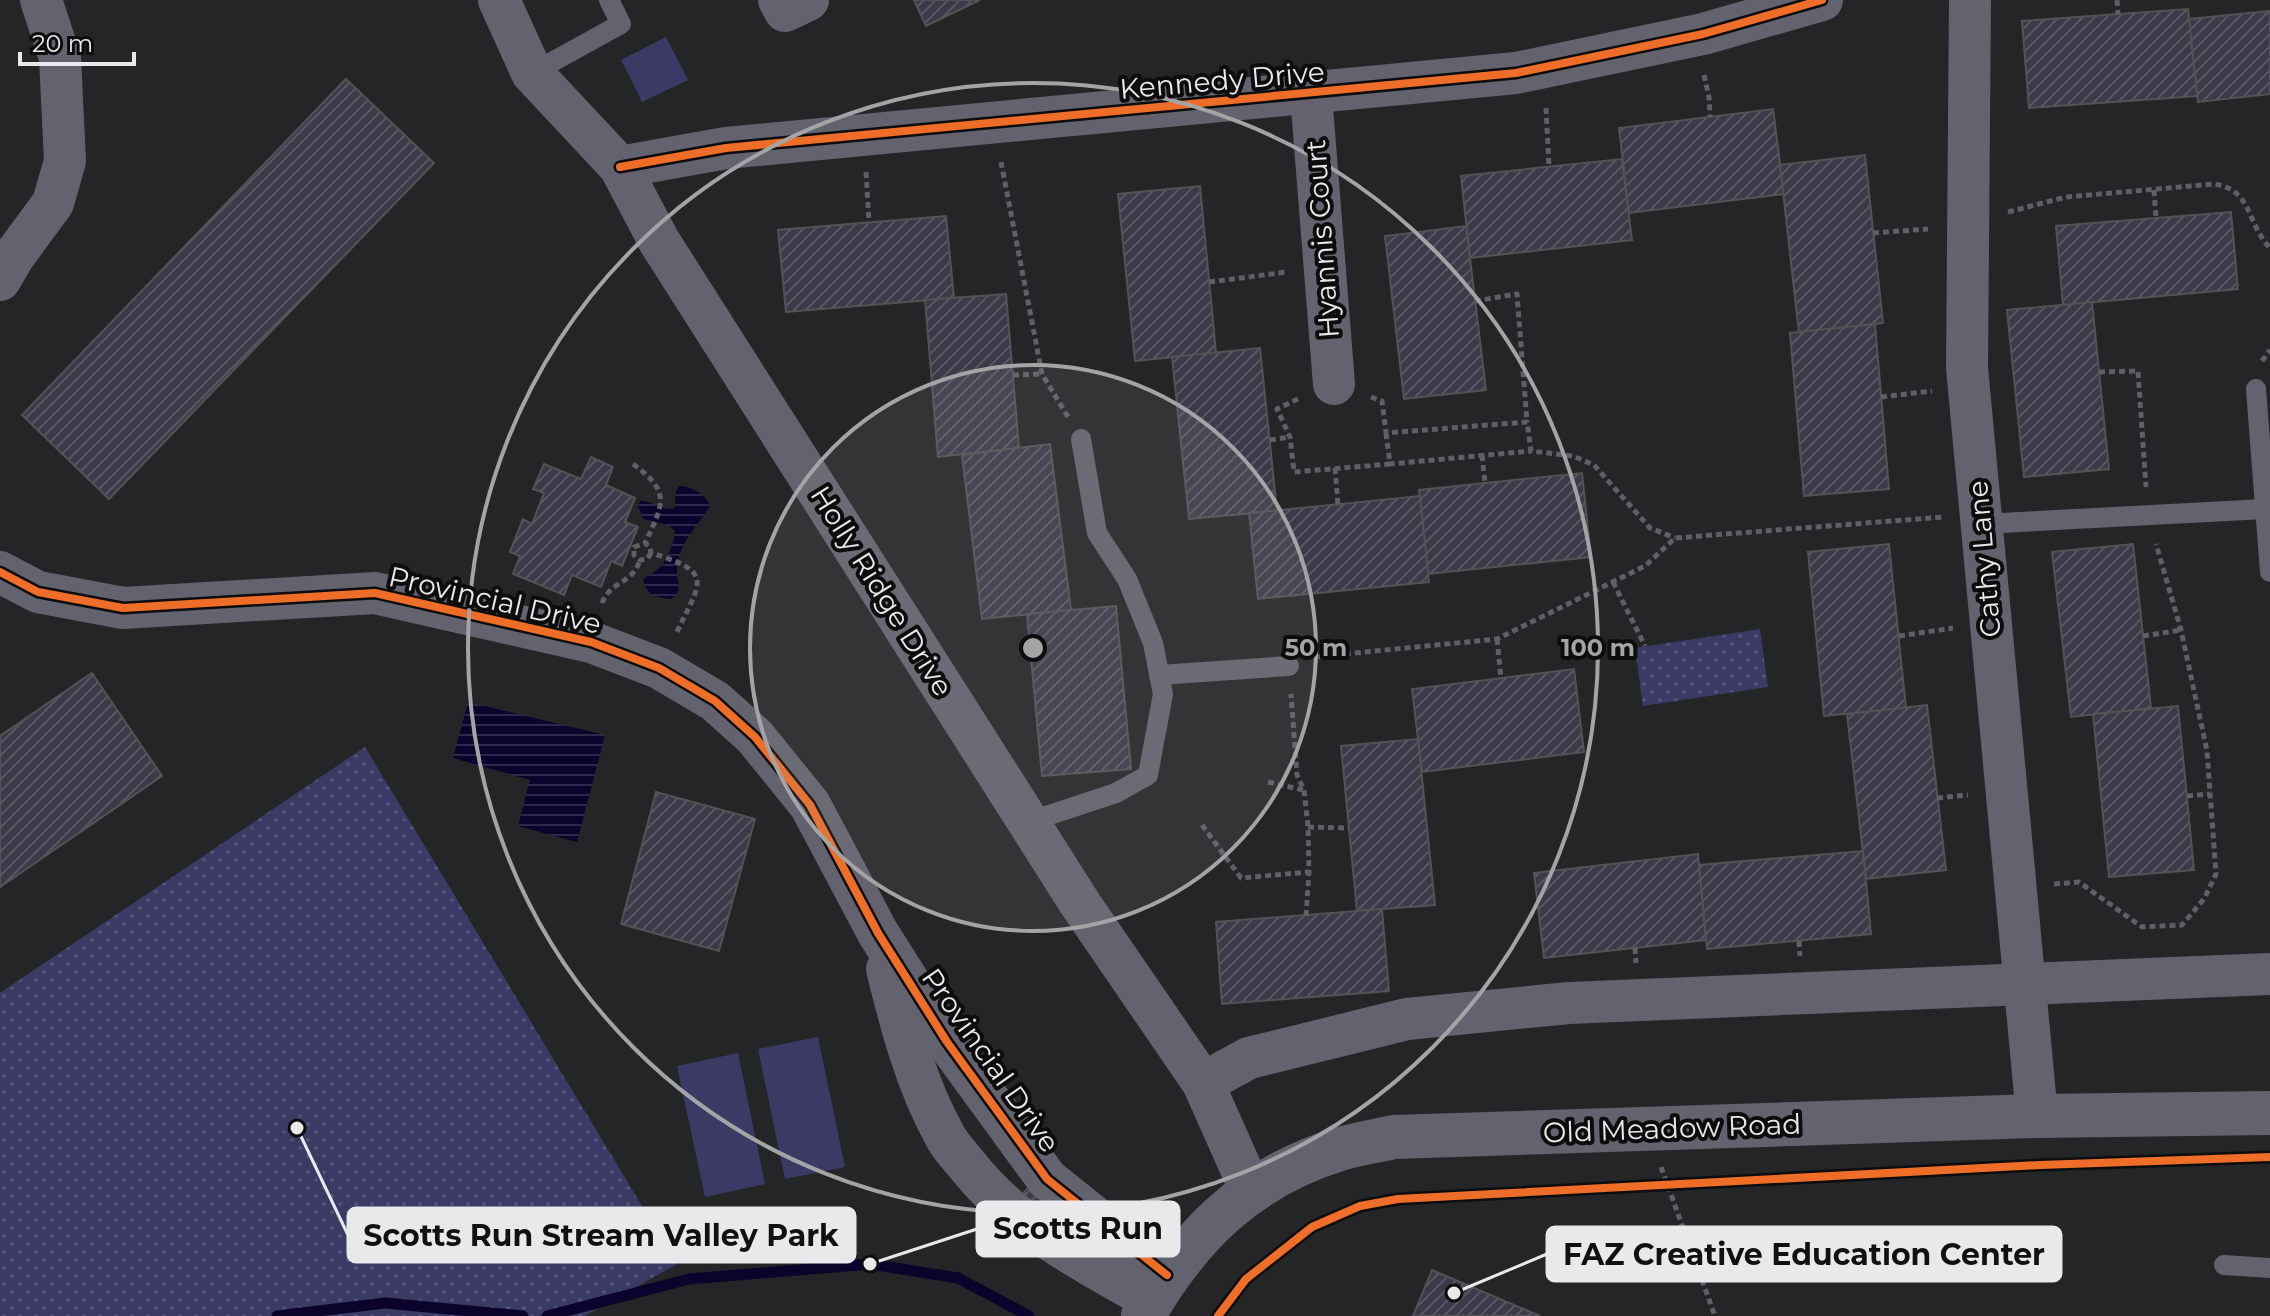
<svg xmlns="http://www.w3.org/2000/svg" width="2270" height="1316" viewBox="0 0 2270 1316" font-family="Montserrat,sans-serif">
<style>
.grass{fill:#3b3a64}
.park{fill:url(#park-dots)}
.water{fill:url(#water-rules)}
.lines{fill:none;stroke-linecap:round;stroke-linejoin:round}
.stream{stroke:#0b032b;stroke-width:11}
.building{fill:url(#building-hatch);stroke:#535355;stroke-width:2}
.path{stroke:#5f5f66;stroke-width:5;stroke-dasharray:6 4;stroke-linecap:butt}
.service{stroke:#63636f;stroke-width:20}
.minor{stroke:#63636f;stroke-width:42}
.tertiary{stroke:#63636f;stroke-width:44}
.cycleway-casing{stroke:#0d0d0e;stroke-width:13}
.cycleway{stroke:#ee6e29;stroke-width:8}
.ring{fill:none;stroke:#a4a4a6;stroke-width:4}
.labels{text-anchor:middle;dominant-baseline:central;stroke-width:8;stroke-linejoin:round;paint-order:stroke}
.street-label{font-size:28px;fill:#e9e9eb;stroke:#0d0d0e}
.centre{fill:#a4a4a6;stroke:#0d0d0e;stroke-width:4}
.ring-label{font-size:24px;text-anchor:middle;font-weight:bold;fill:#a4a4a6;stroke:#0d0d0e;stroke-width:8;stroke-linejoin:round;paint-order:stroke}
.leader{fill:none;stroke:#e9e9eb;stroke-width:3}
.callout-dot{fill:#e9e9eb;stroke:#0d0d0e;stroke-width:3}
.callout{fill:#e9e9eb;stroke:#e9e9eb;stroke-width:3}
.callout-label{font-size:30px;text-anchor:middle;font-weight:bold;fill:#111}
</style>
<defs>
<pattern id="park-dots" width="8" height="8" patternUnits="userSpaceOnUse" patternTransform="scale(2)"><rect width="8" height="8" fill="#3b3a64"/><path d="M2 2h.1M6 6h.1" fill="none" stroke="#57567a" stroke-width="1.8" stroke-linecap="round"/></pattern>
<pattern id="water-rules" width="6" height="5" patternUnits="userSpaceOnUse" patternTransform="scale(2)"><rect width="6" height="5" fill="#0b032b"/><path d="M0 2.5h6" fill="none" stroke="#2f284a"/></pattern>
<pattern id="building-hatch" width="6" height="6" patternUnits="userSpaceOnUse" patternTransform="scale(2)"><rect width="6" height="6" fill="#3b3a48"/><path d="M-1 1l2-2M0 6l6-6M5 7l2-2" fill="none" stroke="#575663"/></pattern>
</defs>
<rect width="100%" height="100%" fill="#242526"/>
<g class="grass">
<polygon points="666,37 688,80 642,102 621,60"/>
<polygon points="818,1037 845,1167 785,1179 758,1049"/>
<polygon points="738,1053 765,1184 705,1197 677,1066"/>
</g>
<g class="park">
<polygon points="1760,629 1768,687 1643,706 1635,648"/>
<polygon points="365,747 677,1264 585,1316 0,1316 0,993"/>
</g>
<g class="water">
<path d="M680,485C693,489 705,492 710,506C697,527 678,544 677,570C676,583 684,590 671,599C655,597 648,597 643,580C648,574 654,574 659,568C668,560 674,542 675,531L669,525L643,519L638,506L640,501C653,500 662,512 675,508L676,491Z"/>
<polygon points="468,702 605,735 577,842 518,826 530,780 453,758"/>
</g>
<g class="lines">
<g class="stream">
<polyline points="277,1316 385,1303 523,1316"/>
<polyline points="547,1316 689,1279 870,1264 958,1278 1029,1316"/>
</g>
</g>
<g class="building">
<polygon points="914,0 980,0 926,26"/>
<polygon points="2188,9 2198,96 2029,108 2022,21"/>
<polygon points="2270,11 2270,94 2198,102 2189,19"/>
<polygon points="346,79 434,163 109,499 22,415"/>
<polygon points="1773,109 1784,194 1629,213 1619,128"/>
<polygon points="1865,155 1883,323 1799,333 1780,165"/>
<polygon points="1622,159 1632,240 1470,258 1461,176"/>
<polygon points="1200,186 1216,353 1135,361 1118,194"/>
<polygon points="2231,212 2238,289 2063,305 2056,226"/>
<polygon points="946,216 954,298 786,312 778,230"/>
<polygon points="1466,226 1486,390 1404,399 1385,236"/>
<polygon points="1006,294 1019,448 938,457 925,300"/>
<polygon points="2092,302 2109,469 2024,477 2007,310"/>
<polygon points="1875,324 1889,489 1804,496 1790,333"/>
<polygon points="1260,348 1277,511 1189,519 1172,357"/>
<polygon points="1050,444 1071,610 982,619 962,455"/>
<polygon points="591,457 613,467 606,485 635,498 625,522 638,527 622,566 611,561 601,587 572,575 564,595 513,574 520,556 510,552 523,519 532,524 544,493 533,489 544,464 581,479"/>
<polygon points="1582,473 1591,557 1428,574 1419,490"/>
<polygon points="1420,496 1429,582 1258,599 1249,513"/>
<polygon points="1889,544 1906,708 1824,716 1808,552"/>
<polygon points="2133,544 2151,708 2071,717 2052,552"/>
<polygon points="1116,606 1131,769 1042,776 1027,614"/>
<polygon points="1574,669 1584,752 1422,772 1412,689"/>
<polygon points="92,673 162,776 0,887 0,736"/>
<polygon points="1927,705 1946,870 1866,879 1847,714"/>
<polygon points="2178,706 2194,870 2109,877 2093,714"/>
<polygon points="1418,739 1435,905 1357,911 1341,746"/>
<polygon points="656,792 755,819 719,951 621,924"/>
<polygon points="1863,851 1871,934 1707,949 1699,865"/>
<polygon points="1698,854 1706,940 1544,958 1534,873"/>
<polygon points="1382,909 1389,991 1222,1004 1216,922"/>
<polygon points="1033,1182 1048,1194 1037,1208 1022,1195"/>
<polygon points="1432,1270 1540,1316 1413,1316"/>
</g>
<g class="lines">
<g class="path">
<polyline points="2117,0 2118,14"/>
<polyline points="1704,75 1709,97 1710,117"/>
<polyline points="1546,108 1549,167"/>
<polyline points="1001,162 1042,374 1068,417"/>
<polyline points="866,172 869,222"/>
<polyline points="2154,190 2156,218"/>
<path d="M2008,212L2066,197L2214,184C2253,190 2246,223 2270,248"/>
<polyline points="1873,233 1928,229"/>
<polyline points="1209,282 1287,272"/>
<polyline points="1475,301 1517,294 1527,422"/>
<polyline points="2262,361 2270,350"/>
<polyline points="2099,372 2138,371 2146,487"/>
<polyline points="1013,375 1042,374"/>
<polyline points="1371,397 1382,401 1386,433 1527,422 1531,451 1573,456 1594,465 1650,528 1675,538"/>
<polyline points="1881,397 1932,391"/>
<polyline points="1298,399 1277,409 1290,437 1294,472 1390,464"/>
<polyline points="1386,433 1390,464 1531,451"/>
<polyline points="1270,440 1290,437"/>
<polyline points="1482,455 1485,483"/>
<path d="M633,464C671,492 664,503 645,543"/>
<polyline points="1335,468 1338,505"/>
<path d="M651,553L647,559L640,560L634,555V547L645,543L650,547L651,553C715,572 701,581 677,632"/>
<polyline points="1613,582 1645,646"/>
<path d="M602,603C610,581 632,585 640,560"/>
<polyline points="1899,636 1953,628"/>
<polyline points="2143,636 2181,630"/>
<polyline points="1497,639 1501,678"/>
<polyline points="1315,657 1497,639 1645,566 1675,538 1943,517"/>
<polyline points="1268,782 1303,790"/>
<polyline points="2187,796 2210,794"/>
<polyline points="1937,798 1968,795"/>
<polyline points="1202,825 1241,878 1309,872 1308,827 1304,790 1297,775 1291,694"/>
<polyline points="1308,827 1349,828"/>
<polyline points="2054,884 2079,882 2142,927 2182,925 2204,899 2216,874 2207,751 2181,630 2156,544"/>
<polyline points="1306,916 1309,872"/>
<polyline points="1799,941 1800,956"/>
<polyline points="1635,948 1636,963"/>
<polyline points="1661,1167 1715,1316"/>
</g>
<g class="service">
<polyline points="532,73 621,24 609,0"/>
<polyline points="2256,389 2270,572"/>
<polyline points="1981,524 2265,509"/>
<polyline points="1159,675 1289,666"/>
<polyline points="1028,822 1116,793 1148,775 1163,694 1153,643 1127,579 1097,533 1081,439"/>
<polyline points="2224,1265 2270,1268"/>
</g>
<g class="minor">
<polyline points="499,0 532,73 620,167 659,241 1081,905 1203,1083 1251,1191"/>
<polyline points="779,0 785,11 808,0"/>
<polyline points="1970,0 1967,368 2037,1116"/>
<polyline points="1311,95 1334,384"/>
<polyline points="620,167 726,148 1516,73 1703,34 1822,0"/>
<polyline points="0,280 14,256 53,203 65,161 60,58 41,0"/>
<polyline points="0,572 38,592 123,608 375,593 591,642 659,668 715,701 755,737 810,805 878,933 947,1042 1047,1179 1167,1275"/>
<path d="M887,969C901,1026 916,1084 945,1136C950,1146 959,1155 967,1165C1016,1227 1084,1262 1152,1300"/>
<polyline points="1203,1083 1249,1058 1407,1019 1569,1003 2270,974"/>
</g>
<path class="tertiary" d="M1143,1316C1190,1235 1248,1177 1340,1149C1357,1144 1376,1141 1394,1137L2037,1116L2270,1113"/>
<defs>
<g id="cycleway">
<polyline points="620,167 726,148 1516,73 1703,34 1822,0"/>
<polyline points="0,572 38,592 123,608 375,593 591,642 659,668 715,701 755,737 810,805 878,933 947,1042 1047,1179 1167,1275"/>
<polyline points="1218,1316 1246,1279 1312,1227 1360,1206 1398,1199 2040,1165 2270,1157"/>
</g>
</defs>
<use href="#cycleway" class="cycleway-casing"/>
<use href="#cycleway" class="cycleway"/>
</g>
<circle cx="1033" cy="648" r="283" fill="#a4a4a6" fill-opacity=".12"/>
<g class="ring">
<circle cx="1033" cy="648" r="283"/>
<circle cx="1033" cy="648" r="565"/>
</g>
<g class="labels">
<g class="street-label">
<text transform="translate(1222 80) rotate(-5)">Kennedy Drive</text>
<text transform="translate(1322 239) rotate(-94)">Hyannis Court</text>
<text transform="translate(1984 559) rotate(-95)">Cathy Lane</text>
<text transform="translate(882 591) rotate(58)">Holly Ridge Drive</text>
<text transform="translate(495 600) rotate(13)">Provincial Drive</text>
<text transform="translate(991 1060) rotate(55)">Provincial Drive</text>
<text transform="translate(1672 1128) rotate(-2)">Old Meadow Road</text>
</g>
</g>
<circle cx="1033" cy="648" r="12" class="centre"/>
<g class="ring-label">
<text x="1316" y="656">50 m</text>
<text x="1598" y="656">100 m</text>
</g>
<path class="leader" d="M870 1264L977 1229M297 1128L348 1235M1454 1293L1547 1254"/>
<g class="callout-dot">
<circle cx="870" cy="1264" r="8"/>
<circle cx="297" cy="1128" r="8"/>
<circle cx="1454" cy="1293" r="8"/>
</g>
<g class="callout">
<rect x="977" y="1202" width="202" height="54" rx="8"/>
<rect x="348" y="1208" width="507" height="54" rx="8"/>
<rect x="1547" y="1227" width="514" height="54" rx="8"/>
</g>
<g class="callout-label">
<text x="1078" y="1239">Scotts Run</text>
<text x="601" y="1246">Scotts Run Stream Valley Park</text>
<text x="1804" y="1265">FAZ Creative Education Center</text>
</g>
<path d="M20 52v12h114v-12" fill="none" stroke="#e9e9eb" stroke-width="4"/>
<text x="32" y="52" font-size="24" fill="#e9e9eb" stroke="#0d0d0e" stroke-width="6" paint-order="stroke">20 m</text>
</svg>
